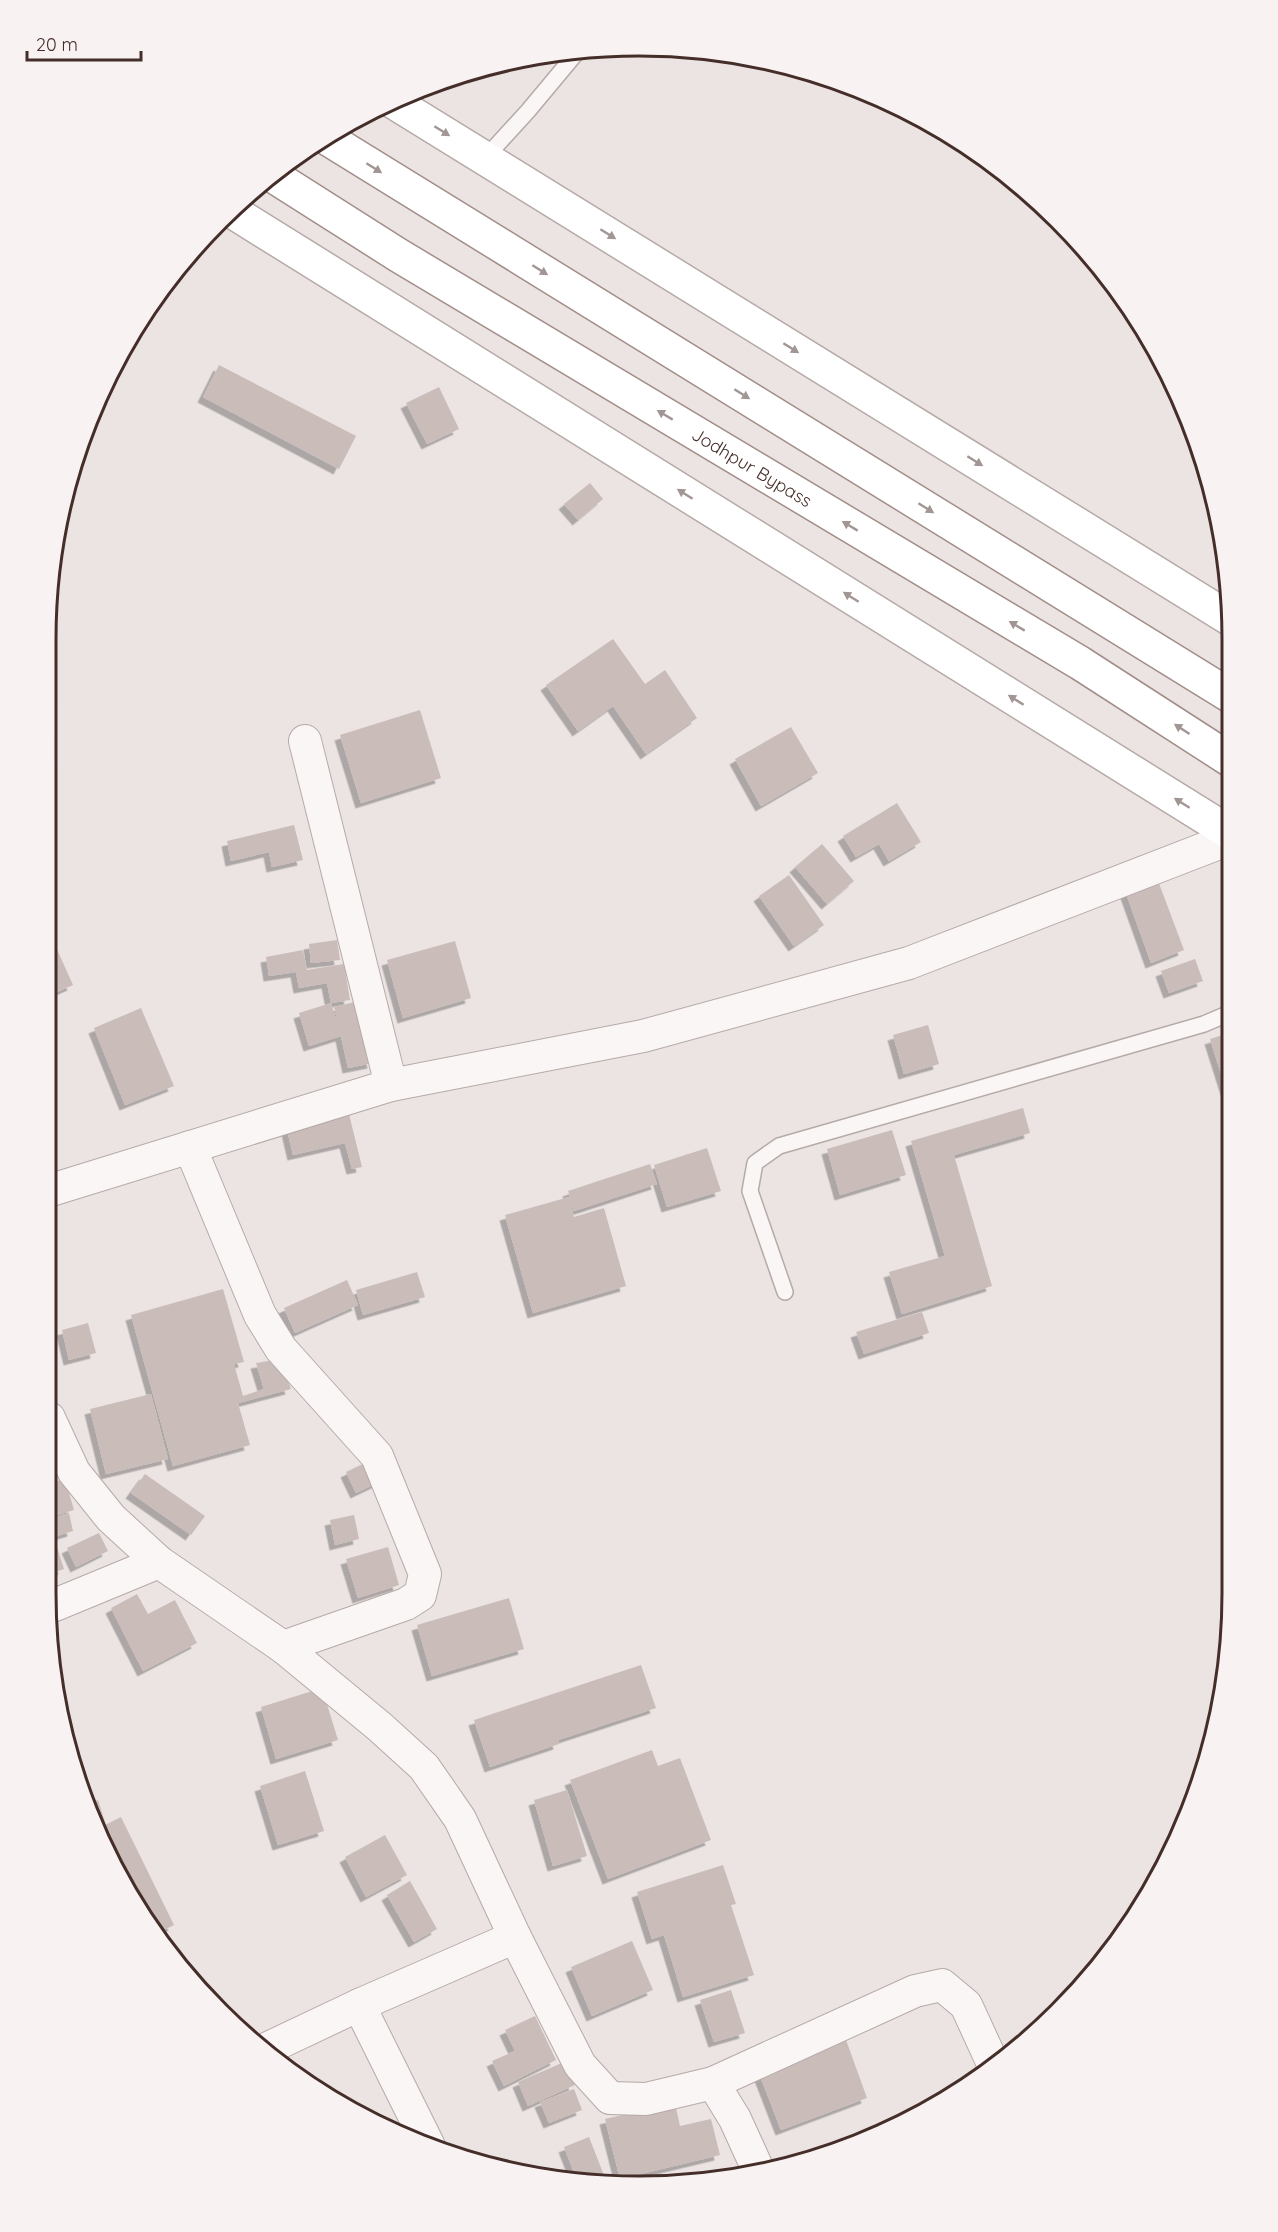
<svg xmlns="http://www.w3.org/2000/svg" width="1278" height="2232" viewBox="0 0 1278 2232" font-family="Quicksand,sans-serif">
<style>
.building{fill:#cabcb9;filter:url(#shadow)}
.lines{fill:none;stroke-linecap:round;stroke-linejoin:round}
.lane-casing{stroke:#b6aaa7;stroke-width:18}
.street-casing{stroke:#b6aaa7;stroke-width:34}
.secondary-casing{stroke:#b6aaa7;stroke-width:36}
.highway-casing{stroke:#a38d89;stroke-width:36}
.lane{stroke:#f9f6f5;stroke-width:15}
.street{stroke:#f9f6f5;stroke-width:32}
.secondary{stroke:#fff;stroke-width:33}
.highway{stroke:#fff;stroke-width:33}
.oneway{fill:#a29694}
.labels{text-anchor:middle;dominant-baseline:central;stroke-width:6;stroke-linejoin:round;paint-order:stroke}
.street-label{font-size:18px;fill:#452e29;stroke:#f8f3f2}
.rim{fill:none;stroke:#452e29;stroke-width:3}
</style>
<defs>
<filter id="shadow"><feDropShadow dx="-5.5" dy="5.5" stdDeviation="0" flood-color="#0004"/></filter>
</defs>
<rect width="100%" height="100%" fill="#ebe4e2"/>
<g class="building">
<polygon points="219,365 356,436 339,469 203,397"/>
<polygon points="439,387 459,429 427,444 406,403"/>
<polygon points="590,483 603,499 578,520 564,504"/>
<polygon points="613,639 645,684 665,670 697,718 646,754 613,706 578,731 546,685"/>
<polygon points="420,710 441,778 361,803 340,735"/>
<polygon points="791,727 818,773 761,806 735,759"/>
<polygon points="897,803 921,842 889,861 879,844 856,857 843,836"/>
<polygon points="294,825 303,860 272,867 269,852 231,861 227,841"/>
<polygon points="822,844 854,881 827,904 795,867"/>
<polygon points="1154,870 1184,950 1151,963 1122,882"/>
<polygon points="789,875 824,925 794,946 759,896"/>
<polygon points="337,940 340,960 311,963 309,944"/>
<polygon points="455,941 471,998 403,1018 387,960"/>
<polygon points="55,945 73,985 48,996 48,948"/>
<polygon points="303,950 307,970 344,964 350,1000 331,1003 327,983 299,988 296,972 269,976 266,957"/>
<polygon points="1195,959 1203,981 1169,993 1161,971"/>
<polygon points="359,1001 373,1063 348,1068 341,1036 309,1046 299,1013 331,1003 340,1032 334,1007"/>
<polygon points="141,1008 174,1086 125,1105 94,1028"/>
<polygon points="928,1025 939,1064 904,1074 893,1035"/>
<polygon points="1232,1032 1232,1105 1231,1105 1210,1039"/>
<polygon points="1023,1108 1030,1133 954,1155 992,1286 902,1314 889,1272 945,1256 911,1141"/>
<polygon points="348,1110 362,1167 352,1169 345,1143 293,1155 286,1125"/>
<polygon points="892,1130 906,1175 840,1195 827,1149"/>
<polygon points="707,1148 721,1191 667,1207 654,1165"/>
<polygon points="650,1164 657,1184 574,1211 568,1191"/>
<polygon points="569,1197 574,1217 604,1208 626,1286 533,1313 505,1215"/>
<polygon points="417,1272 425,1297 363,1315 356,1290"/>
<polygon points="347,1280 358,1305 295,1333 284,1308"/>
<polygon points="223,1289 244,1362 234,1364 243,1396 264,1389 256,1363 280,1359 291,1389 238,1403 250,1445 173,1466 131,1315"/>
<polygon points="922,1312 929,1333 864,1354 856,1332"/>
<polygon points="88,1323 96,1353 69,1360 62,1330"/>
<polygon points="151,1394 168,1459 106,1474 90,1409"/>
<polygon points="371,1460 381,1481 356,1493 346,1472"/>
<polygon points="145,1474 205,1516 191,1535 131,1493"/>
<polygon points="65,1479 74,1510 50,1517 49,1483"/>
<polygon points="69,1513 73,1531 50,1538 50,1519"/>
<polygon points="354,1515 359,1539 335,1545 330,1520"/>
<polygon points="99,1533 108,1551 76,1567 67,1548"/>
<polygon points="56,1544 64,1569 50,1574 50,1546"/>
<polygon points="388,1547 399,1585 358,1598 346,1559"/>
<polygon points="137,1594 148,1614 175,1600 197,1643 143,1671 111,1608"/>
<polygon points="509,1598 524,1649 432,1676 417,1625"/>
<polygon points="641,1665 656,1708 558,1740 559,1744 490,1767 474,1720"/>
<polygon points="322,1688 338,1740 276,1759 261,1707"/>
<polygon points="652,1750 658,1766 680,1758 711,1840 608,1879 570,1780"/>
<polygon points="305,1771 324,1831 278,1845 260,1786"/>
<polygon points="567,1790 587,1856 553,1866 534,1800"/>
<polygon points="98,1800 105,1822 94,1825 85,1804"/>
<polygon points="121,1817 174,1925 155,1934 106,1856 95,1830"/>
<polygon points="385,1835 407,1875 366,1897 345,1857"/>
<polygon points="723,1865 736,1904 731,1905 754,1975 683,1997 664,1935 652,1939 637,1892"/>
<polygon points="410,1881 437,1929 414,1942 387,1895"/>
<polygon points="632,1941 653,1990 592,2016 571,1967"/>
<polygon points="731,1990 745,2033 714,2042 700,2000"/>
<polygon points="535,2016 556,2060 504,2086 492,2061 515,2051 505,2030"/>
<polygon points="846,2040 867,2098 781,2130 759,2073"/>
<polygon points="564,2062 575,2085 528,2106 518,2082"/>
<polygon points="574,2089 582,2110 549,2123 540,2102"/>
<polygon points="675,2103 680,2126 711,2119 720,2155 620,2179 605,2119"/>
<polygon points="589,2137 607,2183 559,2181 575,2175 564,2147"/>
</g>
<g class="lines">
<defs>
<g id="lane">
<polyline points="485,158 528,111 578,51"/>
<polyline points="785,1292 750,1191 755,1163 779,1146 1204,1024 1232,1012"/>
</g>
<g id="street">
<polyline points="305,741 391,1085"/>
<polyline points="190,1147 260,1315 281,1349 377,1456 425,1574 420,1595 406,1604 283,1647"/>
<polyline points="48,1191 391,1085 643,1036 909,963 1232,838"/>
<polyline points="49,1418 74,1472 111,1518 159,1562 283,1647 380,1727 424,1767 460,1819 515,1937"/>
<polyline points="50,1607 159,1562"/>
<polyline points="359,2005 429,2146"/>
<polyline points="264,2050 359,2005 515,1937 580,2065 610,2098 646,2099 713,2083 735,2119 760,2174"/>
<polyline points="713,2083 915,1991 942,1985 966,2005 994,2066"/>
</g>
<g id="secondary">
<polyline points="392,101 1232,620"/>
<polyline points="230,210 1232,834"/>
</g>
<g id="highway">
<polyline points="325,137 1232,697"/>
<path id="s1" d="M272,175L398,255L1080,663L1232,761"/>
</g>
</defs>
<use href="#lane" class="lane-casing"/>
<use href="#street" class="street-casing"/>
<use href="#secondary" class="secondary-casing"/>
<use href="#highway" class="highway-casing"/>
<use href="#lane" class="lane"/>
<use href="#street" class="street"/>
<use href="#secondary" class="secondary"/>
<use href="#highway" class="highway"/>
</g>
<defs><path id="oneway-solid" d="M-6-.8H1V-3.2L6.5 0L1 3.2V.8H-6Z" transform="scale(1.5)"/></defs>
<g class="oneway">
<use href="#oneway-solid" transform="translate(442 131) rotate(32)"/>
<use href="#oneway-solid" transform="translate(374 168) rotate(32)"/>
<use href="#oneway-solid" transform="translate(608 234) rotate(32)"/>
<use href="#oneway-solid" transform="translate(540 270) rotate(32)"/>
<use href="#oneway-solid" transform="translate(791 348) rotate(32)"/>
<use href="#oneway-solid" transform="translate(742 394) rotate(32)"/>
<use href="#oneway-solid" transform="translate(665 415) rotate(-149)"/>
<use href="#oneway-solid" transform="translate(975 461) rotate(32)"/>
<use href="#oneway-solid" transform="translate(685 494) rotate(-148)"/>
<use href="#oneway-solid" transform="translate(926 508) rotate(32)"/>
<use href="#oneway-solid" transform="translate(850 526) rotate(-149)"/>
<use href="#oneway-solid" transform="translate(851 597) rotate(-148)"/>
<use href="#oneway-solid" transform="translate(1017 626) rotate(-149)"/>
<use href="#oneway-solid" transform="translate(1016 700) rotate(-148)"/>
<use href="#oneway-solid" transform="translate(1182 729) rotate(-147)"/>
<use href="#oneway-solid" transform="translate(1182 803) rotate(-148)"/>
</g>
<g class="labels">
<g class="street-label">
<text stroke="none"><textPath href="#s1" startOffset="562">Jodhpur Bypass</textPath></text>
</g>
</g>
<path d="M0 0H1278V2232H0ZM639 56H639A583 583 0 0 1 1222 639V1593A583 583 0 0 1 639 2176H639A583 583 0 0 1 56 1593V639A583 583 0 0 1 639 56Z" fill="#f8f3f2" fill-rule="evenodd"/>
<path class="rim" d="M639 56H639A583 583 0 0 1 1222 639V1593A583 583 0 0 1 639 2176H639A583 583 0 0 1 56 1593V639A583 583 0 0 1 639 56Z"/>
<path d="M27 51v9h114v-9" fill="none" stroke="#452e29" stroke-width="3"/>
<text x="36" y="51" font-size="18" fill="#452e29" stroke="#f8f3f2" stroke-width="4.5" paint-order="stroke">20 m</text>
</svg>
